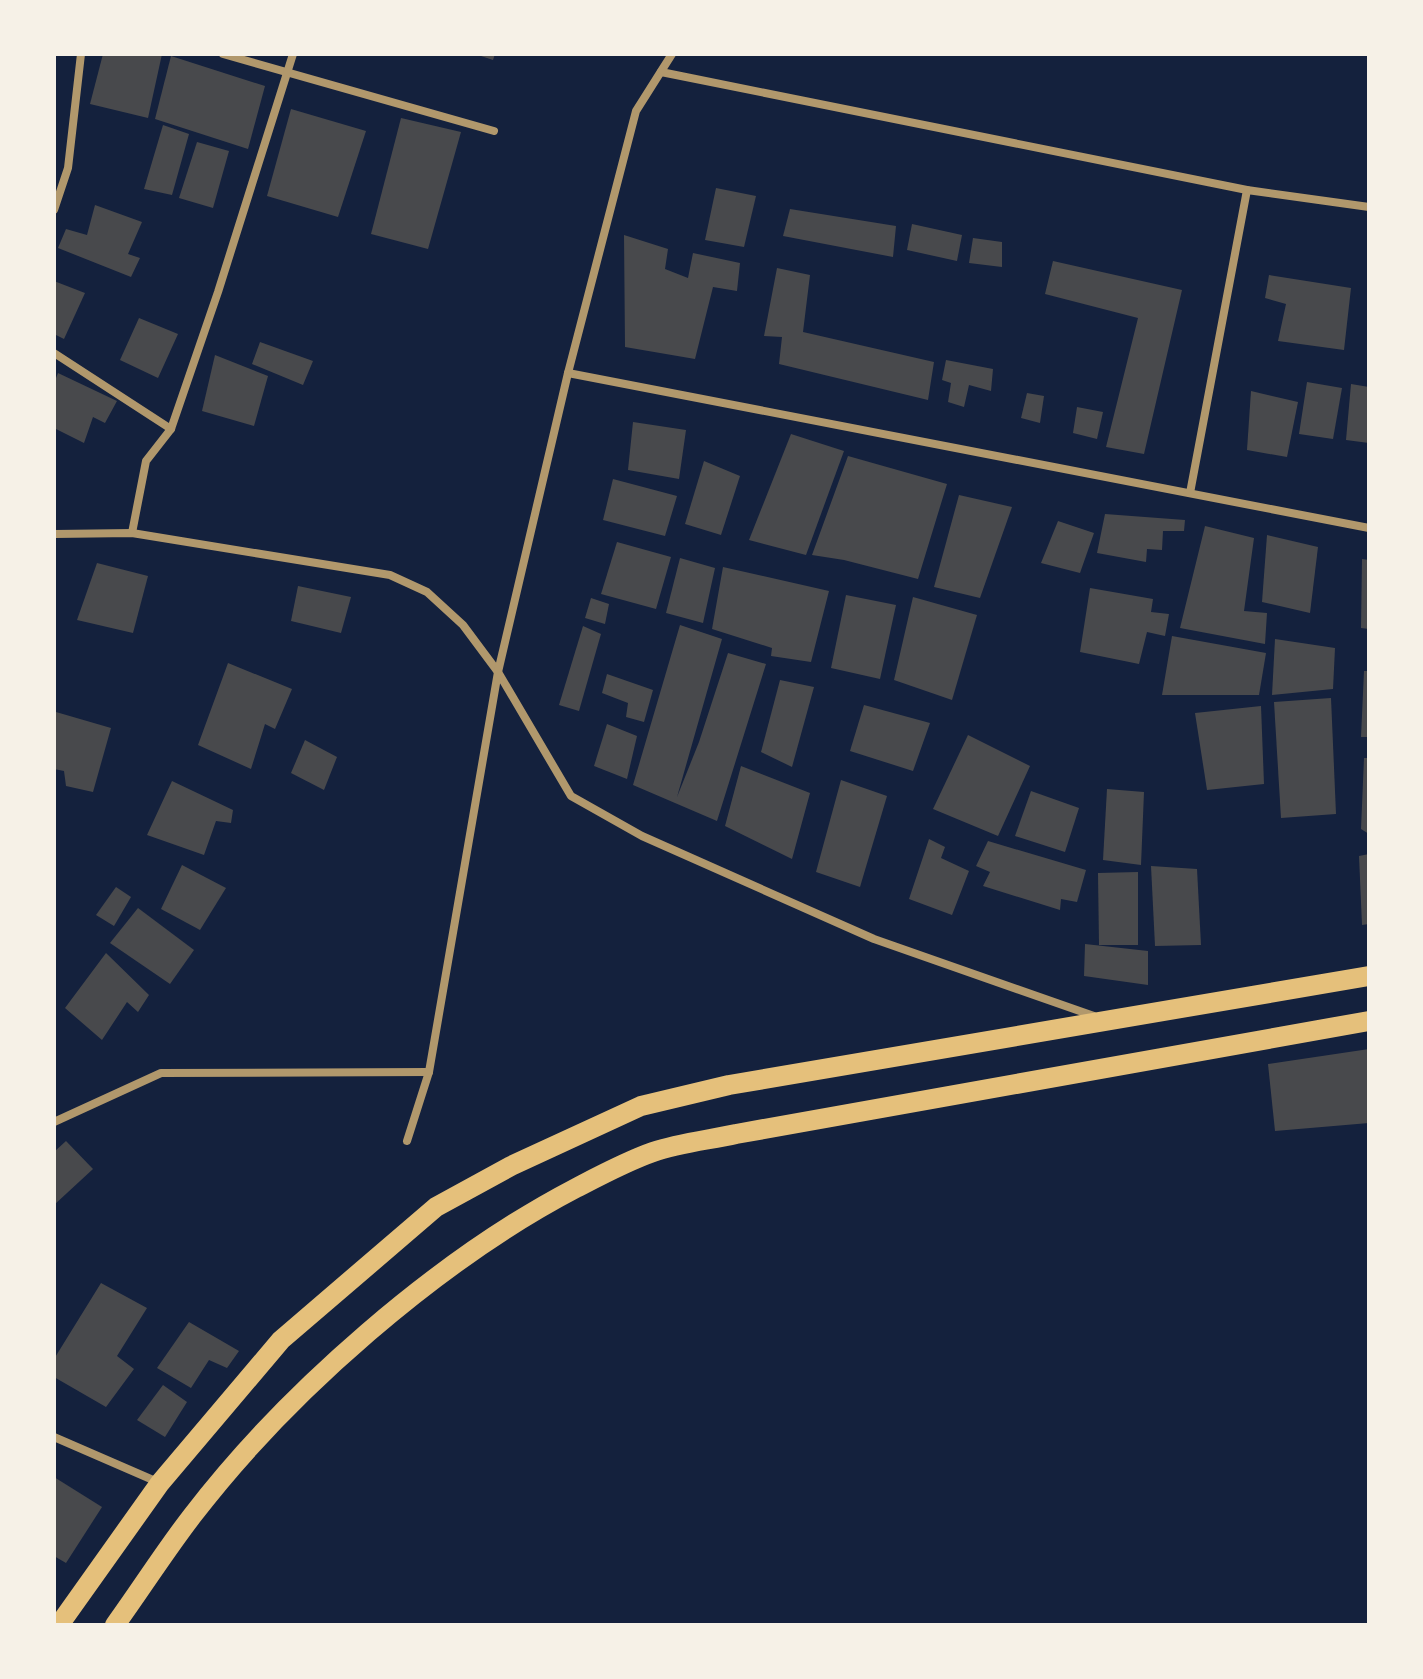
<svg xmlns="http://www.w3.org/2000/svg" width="1423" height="1679" viewBox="0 0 1423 1679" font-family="'PT Sans',sans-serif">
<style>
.building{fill:#48494c}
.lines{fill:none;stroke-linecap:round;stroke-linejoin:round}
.minor{stroke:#b1986c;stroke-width:8}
.primary{stroke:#e5c07b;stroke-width:20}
</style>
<rect width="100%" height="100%" fill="#14213d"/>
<g class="building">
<polygon points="103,54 162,54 148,118 90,104"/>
<polygon points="475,54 495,54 493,60"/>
<polygon points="171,56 265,86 248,149 155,119"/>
<polygon points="291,109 366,131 338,217 267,196"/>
<polygon points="401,118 461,132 428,249 371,234"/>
<polygon points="163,125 189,134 172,195 144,189"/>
<polygon points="197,142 229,151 213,208 179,198"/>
<polygon points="716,188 756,196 744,247 705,240"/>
<polygon points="95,205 142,222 128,254 140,258 131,277 58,248 66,229 87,235"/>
<polygon points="790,209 896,226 893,257 783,236"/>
<polygon points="912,224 962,235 957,261 907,250"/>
<polygon points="624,235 668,249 665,269 688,278 693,253 740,263 737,291 713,287 695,359 625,347"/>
<polygon points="973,238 1002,242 1002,267 969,263"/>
<polygon points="1053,261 1182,290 1144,454 1106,447 1138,318 1045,294"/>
<polygon points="777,268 810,275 803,332 934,362 928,400 779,364 782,337 764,336"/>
<polygon points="1269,275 1351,288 1344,350 1278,341 1286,304 1265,298"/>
<polygon points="54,281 85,293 64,339 54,334"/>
<polygon points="139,318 178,334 158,378 120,360"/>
<polygon points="260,342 313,361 303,385 252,364"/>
<polygon points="215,355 268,376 254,426 202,411"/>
<polygon points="946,360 993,369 991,391 969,385 964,407 948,402 951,383 942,380"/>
<polygon points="58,373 117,401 105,423 93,417 84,443 54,428 54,383"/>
<polygon points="1307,382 1342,388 1333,439 1299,434"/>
<polygon points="1351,384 1369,387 1369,443 1346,440"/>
<polygon points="1251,391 1298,402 1287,457 1247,450"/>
<polygon points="1027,393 1044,396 1040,423 1021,418"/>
<polygon points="1077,407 1103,412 1097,439 1073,433"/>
<polygon points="633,422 686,430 679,479 628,470"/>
<polygon points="791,434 844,451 806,555 749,540"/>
<polygon points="848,456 947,484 918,579 844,560 812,555"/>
<polygon points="704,461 740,476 721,535 685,524"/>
<polygon points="613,479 677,496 665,536 603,520"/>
<polygon points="959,495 1012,507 980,598 934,587"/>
<polygon points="1105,514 1185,520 1184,531 1163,531 1162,550 1147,549 1146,562 1097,553"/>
<polygon points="1058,521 1094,533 1080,573 1041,563"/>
<polygon points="1205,526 1254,538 1244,611 1267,613 1265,644 1180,628"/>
<polygon points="1267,535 1318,547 1310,613 1262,602"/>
<polygon points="617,542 671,557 656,609 601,594"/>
<polygon points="680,558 715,568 703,623 666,613"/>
<polygon points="1362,559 1369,560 1369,629 1361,628"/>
<polygon points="97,563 148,576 133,633 77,620"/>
<polygon points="723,567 829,591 811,662 771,656 772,648 712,629"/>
<polygon points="298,586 351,597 341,633 291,621"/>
<polygon points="1090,588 1153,599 1151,612 1169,614 1165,636 1147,632 1139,664 1080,652"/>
<polygon points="846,595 896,605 880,679 831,668"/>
<polygon points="913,597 977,615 952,700 894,680"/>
<polygon points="591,598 609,604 605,624 585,618"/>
<polygon points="680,625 722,639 677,797 699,742 728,653 766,664 717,821 633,785"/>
<polygon points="583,626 601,634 579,711 559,705"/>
<polygon points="1172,636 1266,653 1259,695 1162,695"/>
<polygon points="1275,639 1335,648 1333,689 1272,695"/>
<polygon points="228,663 292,689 275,729 265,724 251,769 198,745"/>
<polygon points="1364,671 1369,671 1369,737 1361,737"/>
<polygon points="607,674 653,690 644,722 626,717 628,703 602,693"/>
<polygon points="780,680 814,687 792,767 761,752"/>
<polygon points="1331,698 1336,814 1281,818 1274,702"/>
<polygon points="864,705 930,723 913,771 850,751"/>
<polygon points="1261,706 1264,784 1207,790 1195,713"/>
<polygon points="56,712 111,728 93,792 66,786 64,771 54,769"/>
<polygon points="607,724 637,736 627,779 594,766"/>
<polygon points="968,735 1030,766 998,836 933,809"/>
<polygon points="305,740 337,757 324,790 291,773"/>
<polygon points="1364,758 1369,758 1369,834 1361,829"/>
<polygon points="741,766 810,793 792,859 725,826"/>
<polygon points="841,780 887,796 860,887 816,872"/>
<polygon points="172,781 233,810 231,823 216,821 204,855 147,835"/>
<polygon points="1107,789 1144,792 1141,865 1103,860"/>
<polygon points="1031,791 1079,808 1065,852 1015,836"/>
<polygon points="929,839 945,847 941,858 969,871 952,915 909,899"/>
<polygon points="988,841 1086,870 1077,902 1061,899 1060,910 983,886 990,872 976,866"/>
<polygon points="1369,854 1369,924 1362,925 1359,856"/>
<polygon points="182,865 226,888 200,930 161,909"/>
<polygon points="1151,866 1197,869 1201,945 1155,946"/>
<polygon points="1138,872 1138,945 1099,945 1098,873"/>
<polygon points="116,887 131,897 114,926 96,915"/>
<polygon points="138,908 194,950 170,984 110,943"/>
<polygon points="1085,944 1148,951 1148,985 1084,976"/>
<polygon points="106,953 149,995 138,1012 127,1002 102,1040 65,1008"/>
<polygon points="1369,1049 1369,1123 1275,1131 1268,1064"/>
<polygon points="66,1141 93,1169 54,1205 54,1152"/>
<polygon points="101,1283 147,1308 117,1356 134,1369 106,1407 54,1377 54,1359"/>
<polygon points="189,1322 239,1351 227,1368 209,1360 191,1388 157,1368"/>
<polygon points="163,1385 187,1402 165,1437 137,1420"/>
<polygon points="54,1477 102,1507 66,1563 54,1556"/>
</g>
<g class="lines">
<g class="minor">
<polyline points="223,54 494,131"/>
<polyline points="661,72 1247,190 1369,207"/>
<polyline points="54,210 68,168 81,54"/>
<polyline points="54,353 171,429"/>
<polyline points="568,373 636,111 672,54"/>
<polyline points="1190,493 1247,190"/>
<polyline points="132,533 146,461 171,429 218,292 293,54"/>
<polyline points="54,534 132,533 390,575 427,592 463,625 498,672 571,796 642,836 874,939 1094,1016"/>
<polyline points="54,1122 161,1073 429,1072"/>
<polyline points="407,1141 429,1072 498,672 568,373 1369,528"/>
<polyline points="54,1437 160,1483"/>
</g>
<g class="primary">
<polyline points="59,1625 160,1483 281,1340 436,1207 511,1166 641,1106 729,1085 1369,976"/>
<path d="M115,1625C141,1589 165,1551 192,1516C287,1392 438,1260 576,1188C601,1175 627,1161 653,1152C679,1143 709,1140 736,1134L1369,1021"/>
</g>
</g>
<rect width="1423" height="1679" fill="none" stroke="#f6f1e7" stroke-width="112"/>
</svg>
